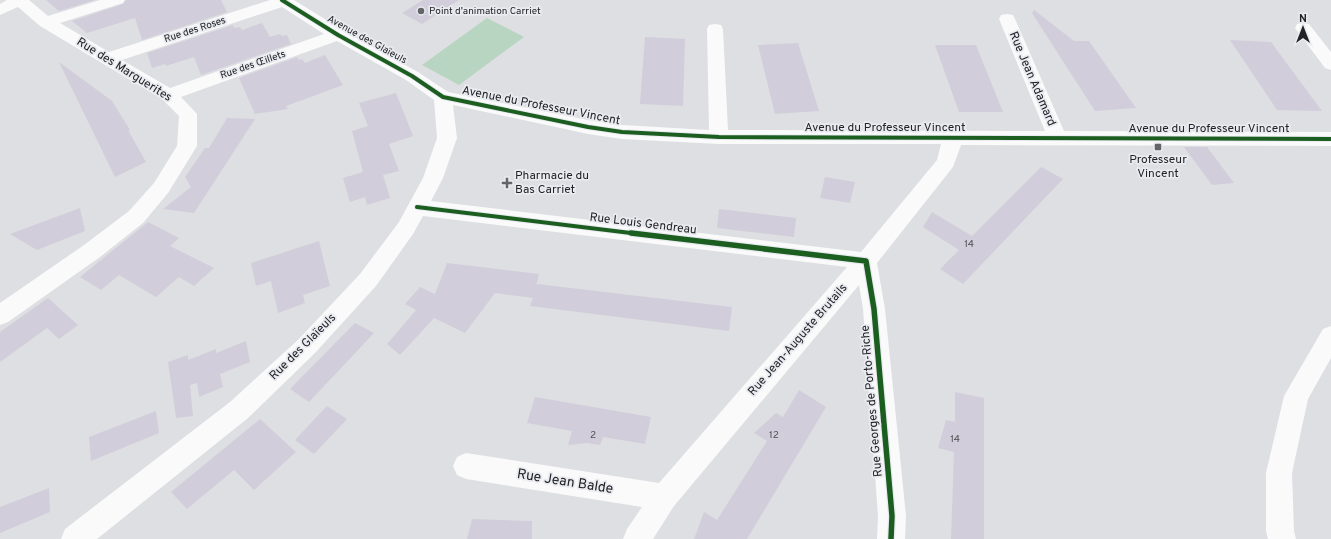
<svg xmlns="http://www.w3.org/2000/svg" width="1331" height="539" viewBox="0 0 1331 539" font-family="Overpass,sans-serif">
<style>
.green{fill:#b8d5c1}
.building{fill:#d2cdda}
.lines{fill:none;stroke-linecap:round;stroke-linejoin:round}
.minor{fill:#fafafb;fill-rule:evenodd}
.cycleway-far1-casing{stroke:#e9ebf1;stroke-width:6}
.cycleway-casing{stroke:#e9ebf1;stroke-width:8}
.cycleway-far1{stroke:#1b5e20;stroke-width:4}
.cycleway{stroke:#1b5e20;stroke-width:5.5}
.poi-dot{fill:#646568;stroke:#e9ebf1;stroke-width:1.5}
.labels{text-anchor:middle;dominant-baseline:central;stroke-width:3.5;stroke-linejoin:round;paint-order:stroke}
.far-poi-label{font-size:10px;fill:#222326;stroke:#e9ebf1;text-anchor:start}
.far-street-label{font-size:10px;fill:#222326;stroke:#e9ebf1}
.number-label{font-size:10px;fill:#4e4e53}
.street-label{font-size:12px;fill:#222326;stroke:#e9ebf1}
.poi-label{font-size:12px;fill:#222326;stroke:#e9ebf1}
.near-street-label{font-size:14px;fill:#222326;stroke:#e9ebf1}
</style>
<rect width="100%" height="100%" fill="#dedfe2"/>
<polygon class="green" points="487,18 524,37 459,85 422,65"/>
<g class="building">
<polygon points="46,0 95,0 59,11"/>
<polygon points="126,0 221,0 227,12 142,40 135,18 87,33 72,21 123,4"/>
<polygon points="423,0 459,0 422,24 402,13"/>
<polygon points="1034,10 1074,41 1089,41 1136,108 1095,111 1032,13"/>
<polygon points="262,23 270,37 280,34 282,36 287,35 291,44 201,75 194,57 166,66 165,64 152,68 147,53 233,25 234,28 240,27 242,30"/>
<polygon points="645,37 685,39 683,106 640,104"/>
<polygon points="1230,40 1271,42 1322,111 1277,110"/>
<polygon points="798,43 819,111 775,114 758,45"/>
<polygon points="935,45 976,45 1003,112 959,112"/>
<polygon points="325,55 343,85 286,106 288,109 255,114 239,78 297,57 299,60 302,59 305,63"/>
<polygon points="59,62 112,101 130,130 128,130 146,162 115,177"/>
<polygon points="396,93 413,136 389,144 399,171 383,175 390,198 367,205 365,197 350,202 343,178 363,172 352,131 368,126 359,103"/>
<polygon points="227,118 255,119 194,213 163,209 191,187 185,177 205,148 209,148"/>
<polygon points="1184,147 1207,147 1234,183 1212,185"/>
<polygon points="1041,167 1063,179 963,284 940,269 959,250 923,227 932,212 972,236"/>
<polygon points="825,177 855,182 850,203 820,198"/>
<polygon points="80,208 85,231 37,250 10,234"/>
<polygon points="719,209 796,218 794,237 717,228"/>
<polygon points="148,222 179,238 170,246 214,268 194,286 179,277 156,297 119,275 101,290 80,277"/>
<polygon points="319,241 330,286 303,295 305,303 278,313 271,281 256,286 251,263"/>
<polygon points="447,263 539,274 536,286 537,284 732,307 729,331 530,306 533,298 495,293 465,333 434,318 400,355 387,344 416,310 405,304 420,287 435,294"/>
<polygon points="48,298 78,325 59,339 47,328 0,362 0,332"/>
<polygon points="355,323 374,333 309,402 290,389"/>
<polygon points="246,341 250,362 220,374 223,387 199,397 197,383 190,385 193,416 176,418 168,362 188,355 188,360 216,349 216,353"/>
<polygon points="799,390 826,407 747,539 694,539 704,512 717,520 767,441 754,433 776,413 783,417"/>
<polygon points="955,392 984,398 984,539 951,539 954,452 938,448 946,420 955,422"/>
<polygon points="535,397 651,417 645,444 603,437 600,445 587,443 568,445 572,431 527,423"/>
<polygon points="327,406 347,419 314,454 295,440"/>
<polygon points="156,411 159,433 91,461 89,437"/>
<polygon points="260,419 296,452 254,490 234,470 187,509 171,492"/>
<polygon points="49,488 50,512 0,533 0,507"/>
<polygon points="472,519 532,521 532,539 467,539"/>
</g>
<g class="lines">
<g class="minor">
<path d="M7,0H29L48,16L100,0H125L123,3L60,23L109,52L270,0H294L344,31L418,72L448,92L588,120L622,125L709,130L707,29L709,25L715,24L721,25L723,29L728,130L1045,131L999,19L1001,15L1007,14L1013,15L1015,19L1064,131L1331,132V146L961,145L953,167L877,263L885,309L906,516L905,539H877L878,516L863,309L859,285L674,506L653,539H623L627,529L642,507L466,479L457,475L453,466L457,457L466,453L659,483L847,267L423,216L413,234L376,286L315,353L248,418L97,539H61L65,529L230,402L299,339L360,274L399,222L423,178L437,138L434,100L406,80L337,41L181,97L197,114V146L168,193L143,223L100,257L8,322L0,325V303L84,245L129,211L154,183L177,146L179,116L162,99L40,26L18,7L0,15V4ZM282,7L324,34L170,88L122,60ZM453,105L588,134L622,139L719,144H941L937,160L861,252L431,201L443,178L457,138Z"/>
<polygon points="1303,23 1309,24 1331,52 1331,70 1325,68 1295,28 1297,24"/>
<polygon points="1331,326 1331,358 1308,399 1292,473 1294,531 1296,539 1268,539 1266,531 1266,473 1284,396 1323,329"/>
</g>
<defs>
<g id="cycleway-far1">
<polyline points="282,0 338,35 412,76 443,97 588,127 622,132 719,137 1331,139"/>
<polyline points="417,207 639,234"/>
</g>
<polyline id="cycleway" points="631,233 866,261 874,309 892,516 891,539"/>
</defs>
<use href="#cycleway-far1" class="cycleway-far1-casing"/>
<use href="#cycleway" class="cycleway-casing"/>
<use href="#cycleway-far1" class="cycleway-far1"/>
<use href="#cycleway" class="cycleway"/>
</g>
<g class="poi-dot">
<circle cx="421" cy="11" r="4"/>
<rect x="1154" y="143" width="8" height="8" rx="2"/>
<path d="M505 177h4v4h4v4h-4v4h-4v-4h-4v-4h4z"/>
</g>
<g class="labels">
<g class="far-poi-label">
<text x="429" y="11">Point d'animation Carriet</text>
</g>
<g class="far-street-label">
<text transform="translate(195 30) rotate(-18)">Rue des Roses</text>
<text transform="translate(367 40) rotate(29)">Avenue des Glaïeuls</text>
<text transform="translate(253 65) rotate(-19)">Rue des Œillets</text>
</g>
<g class="number-label">
<text x="969" y="244">14</text>
<text x="593" y="435">2</text>
<text x="774" y="435">12</text>
<text x="955" y="439">14</text>
</g>
<g class="street-label">
<text transform="translate(124 70) rotate(32)">Rue des Marguerites</text>
<text transform="translate(1032 79) rotate(67)">Rue Jean Adamard</text>
<text transform="translate(541 106) rotate(11)">Avenue du Professeur Vincent</text>
<text x="885" y="128">Avenue du Professeur Vincent</text>
<text x="1209" y="129">Avenue du Professeur Vincent</text>
<text transform="translate(643 224) rotate(7)">Rue Louis Gendreau</text>
<text transform="translate(798 340) rotate(-49)">Rue Jean-Auguste Brutails</text>
<text transform="translate(303 347) rotate(-45)">Rue des Glaïeuls</text>
<text transform="translate(872 401) rotate(-95)">Rue Georges de Porto-Riche</text>
</g>
<g class="poi-label">
<text x="1158" y="160">Professeur<tspan x="1158" dy="14">Vincent</tspan></text>
<text x="515" y="176" text-anchor="start">Pharmacie du<tspan x="515" dy="14">Bas Carriet</tspan></text>
</g>
<g class="near-street-label">
<text transform="translate(565 482) rotate(9)">Rue Jean Balde</text>
</g>
</g>
<g transform="translate(1303 28)" stroke="#e9ebf1" stroke-width="3" paint-order="stroke">
<path d="M0-3L7 15L0 10L-7 15Z" fill="#222326"/>
<text y="-6" font-size="11" font-weight="bold" text-anchor="middle" fill="#222326">N</text>
</g>
</svg>
